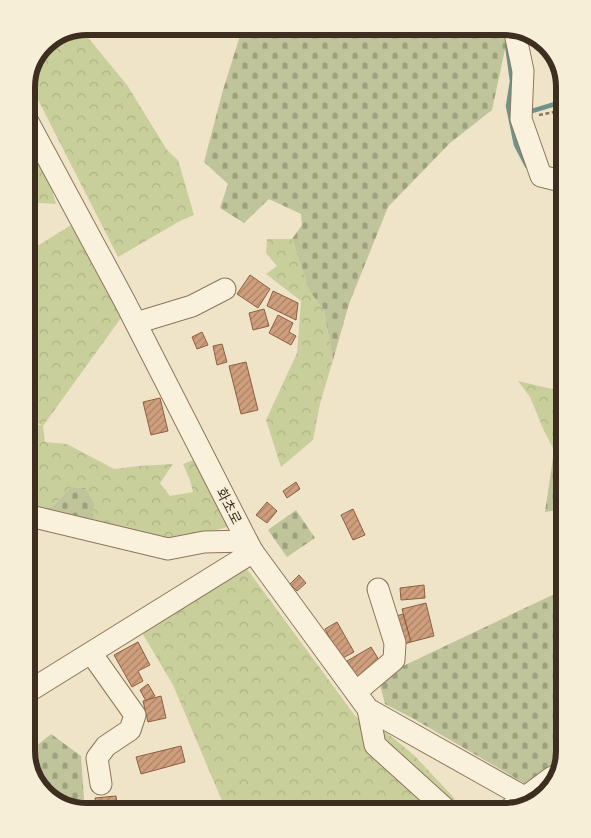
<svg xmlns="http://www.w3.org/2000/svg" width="591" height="838" viewBox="0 0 591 838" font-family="Merriweather,'Noto Sans KR',serif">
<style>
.forest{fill:url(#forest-crowns)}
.cemetery{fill:url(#cemetery-stones)}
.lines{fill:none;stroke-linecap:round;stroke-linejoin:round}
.stream{stroke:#6f938a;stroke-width:4.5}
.building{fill:url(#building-hatch);stroke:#8d5f41}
.minor-casing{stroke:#8d765c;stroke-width:23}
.path{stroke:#8d765c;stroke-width:2.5;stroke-dasharray:4 2.5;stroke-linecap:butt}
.minor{stroke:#faf1dc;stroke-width:21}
.labels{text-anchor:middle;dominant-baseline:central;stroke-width:4.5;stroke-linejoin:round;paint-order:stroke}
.street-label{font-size:14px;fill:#3d2e20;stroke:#f7eed8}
.rim{fill:none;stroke:#3d2e20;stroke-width:6}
</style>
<defs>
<pattern id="forest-crowns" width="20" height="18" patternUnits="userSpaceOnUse" patternTransform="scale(1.25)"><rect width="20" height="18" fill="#c9cf9b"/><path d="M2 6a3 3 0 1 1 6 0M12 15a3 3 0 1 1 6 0" fill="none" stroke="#aeb285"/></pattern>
<pattern id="cemetery-stones" width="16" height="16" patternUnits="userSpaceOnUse" patternTransform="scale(1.25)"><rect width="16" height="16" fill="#bfc49a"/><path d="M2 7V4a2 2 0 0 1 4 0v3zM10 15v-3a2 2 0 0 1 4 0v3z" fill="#9ca07d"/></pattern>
<pattern id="building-hatch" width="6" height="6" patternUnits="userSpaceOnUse" patternTransform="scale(1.25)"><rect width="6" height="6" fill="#cf9f7d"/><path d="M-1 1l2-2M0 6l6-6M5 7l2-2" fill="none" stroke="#a98266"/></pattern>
</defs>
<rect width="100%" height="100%" fill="#f0e4c8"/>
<g class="forest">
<polygon points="81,29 127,85 167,150 178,160 194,215 180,221 118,257 28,80 47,42"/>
<polygon points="26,140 51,186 56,204 26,202"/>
<polygon points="71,225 121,318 43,426 45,442 67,444 114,469 139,466 173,464 160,483 170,496 193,492 190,480 183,464 196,459 215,492 228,527 181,539 147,539 91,526 95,504 84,488 71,487 53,506 34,511 26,507 26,425 42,425 26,417 26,253"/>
<polygon points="267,239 292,239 309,290 324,311 333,360 320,404 313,440 281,467 266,420 297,353 301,301 266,274 277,266 266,253"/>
<polygon points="518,381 565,392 565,471 544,431 530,397"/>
<polygon points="247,569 356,717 387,733 415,756 455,799 438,812 224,812 222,801 173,685 141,631"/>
</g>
<g class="cemetery">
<polygon points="243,26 500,26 507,40 492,110 450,143 388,207 349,304 333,360 324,311 309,290 292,239 302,225 301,214 269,199 244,223 220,208 228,184 204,162 223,90"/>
<polygon points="554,451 565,471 565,509 545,512"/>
<polygon points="71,487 85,488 95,504 91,526 34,511 53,506"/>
<polygon points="296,510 315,538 287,557 268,530"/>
<polygon points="565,589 565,751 556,782 543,794 414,719 385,704 379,681 403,666"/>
<polygon points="51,734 81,756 85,812 56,803 44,790 45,789 29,752"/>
</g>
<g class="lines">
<g class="stream">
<polyline points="507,45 512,81 508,106 516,145 527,166"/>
<polyline points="532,111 565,101"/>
</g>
</g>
<g class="building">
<polygon points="250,275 270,289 258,308 237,294"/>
<polygon points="273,291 298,303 296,320 267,306"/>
<polygon points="264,309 269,326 253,330 249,313"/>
<polygon points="278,315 293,323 289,332 296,336 291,345 269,333"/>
<polygon points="202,332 208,345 197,349 192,337"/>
<polygon points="222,344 227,362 217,365 213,346"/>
<polygon points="246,362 258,410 241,414 229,366"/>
<polygon points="160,398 168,431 151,435 143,402"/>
<polygon points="296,482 300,489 287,498 283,491"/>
<polygon points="267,502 277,511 267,523 256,515"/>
<polygon points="353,509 365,535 353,540 341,515"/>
<polygon points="26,526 30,527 28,535 26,534"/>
<polygon points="299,575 306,583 297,591 290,584"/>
<polygon points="424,585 425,598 401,600 400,588"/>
<polygon points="426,603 434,636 411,642 402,609"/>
<polygon points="403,614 411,642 401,645 393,617"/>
<polygon points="337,622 354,652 341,659 325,629"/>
<polygon points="138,642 150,665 138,671 143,681 132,687 114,655"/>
<polygon points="371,647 382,665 358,679 347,661"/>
<polygon points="148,684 155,696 146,701 140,690"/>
<polygon points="161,696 166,718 148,722 143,701"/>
<polygon points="181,746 185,762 141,774 136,757"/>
<polygon points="116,796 118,812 97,812 95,798"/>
</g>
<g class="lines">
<defs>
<g id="minor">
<polyline points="514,28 523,71 521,119 541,176 565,182"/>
<polyline points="26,118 124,300 247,541 253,552 368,709 535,803"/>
<polyline points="136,323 192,306 225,289"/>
<polyline points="26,515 168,549 204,542 247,541"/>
<polyline points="91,653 135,715 130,730 106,746 97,758 101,784"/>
<polyline points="356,692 394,660 395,643 378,589"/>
<polyline points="26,693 253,552"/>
<polyline points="368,709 375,745 449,812"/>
<polyline points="507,811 551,778 559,774"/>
</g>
</defs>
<use href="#minor" class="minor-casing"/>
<polyline class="path" points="539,115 565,110"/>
<use href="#minor" class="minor"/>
</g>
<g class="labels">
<g class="street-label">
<text transform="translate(229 506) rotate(63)">화초로</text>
</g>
</g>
<path d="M0 0H591V838H0ZM87 35H504A52 52 0 0 1 556 87V751A52 52 0 0 1 504 803H87A52 52 0 0 1 35 751V87A52 52 0 0 1 87 35Z" fill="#f7eed8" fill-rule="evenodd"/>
<path class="rim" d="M87 35H504A52 52 0 0 1 556 87V751A52 52 0 0 1 504 803H87A52 52 0 0 1 35 751V87A52 52 0 0 1 87 35Z"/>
</svg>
